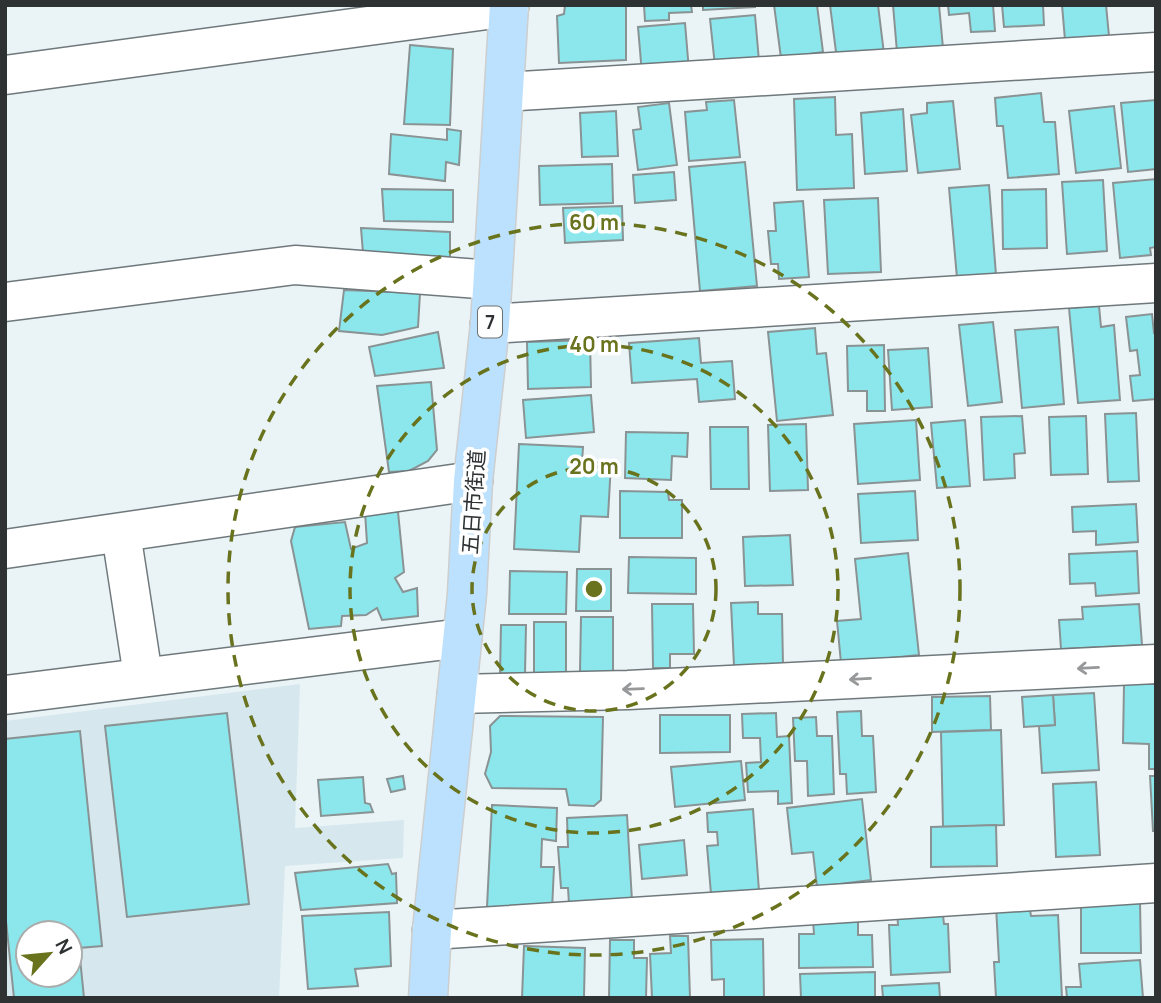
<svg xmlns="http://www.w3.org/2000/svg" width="1161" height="1003" viewBox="0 0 1161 1003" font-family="Manrope,'Noto Sans JP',sans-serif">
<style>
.built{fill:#d6e8ee;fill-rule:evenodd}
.building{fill:#8be7ec;stroke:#899394;stroke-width:2;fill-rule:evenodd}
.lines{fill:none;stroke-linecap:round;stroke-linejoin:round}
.minor-casing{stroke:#6f787b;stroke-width:41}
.major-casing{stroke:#cdcece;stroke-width:41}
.minor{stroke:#fff;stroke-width:38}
.major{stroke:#bce1fe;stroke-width:38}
.oneway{stroke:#969899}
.ring{fill:none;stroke:#69731d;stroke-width:3.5;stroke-dasharray:12 9}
.labels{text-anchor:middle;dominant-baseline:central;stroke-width:7;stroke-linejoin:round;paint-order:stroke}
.shield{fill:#fff;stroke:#6d7070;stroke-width:2}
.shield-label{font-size:19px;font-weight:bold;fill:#2e3233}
.street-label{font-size:21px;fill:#2e3233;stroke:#fff}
.centre{fill:#69731d;stroke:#fff;stroke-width:3.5}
.ring-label{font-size:21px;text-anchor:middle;font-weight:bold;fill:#69731d;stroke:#fff;stroke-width:7;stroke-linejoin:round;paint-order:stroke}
</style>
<rect width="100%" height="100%" fill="#eaf4f7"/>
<path class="built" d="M300,684L295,828L404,820L403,858L285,866L279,998H5V721ZM28,933H70V975H28Z"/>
<g class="building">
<polygon points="565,5 626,5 626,60 559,63 557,16 564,14"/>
<polygon points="644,5 691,5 692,12 669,13 669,20 645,21"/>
<polygon points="703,5 755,5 755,7 703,10"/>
<polygon points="774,5 817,5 823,52 781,58"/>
<polygon points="830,5 878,5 884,54 837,60"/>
<polygon points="893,5 939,5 943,48 897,52"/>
<polygon points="948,5 993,5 995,31 971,32 969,13 949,15"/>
<polygon points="1002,5 1043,5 1044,25 1004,27"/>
<polygon points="1062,5 1106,5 1109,36 1065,40"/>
<polygon points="755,15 759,61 715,66 710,19"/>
<polygon points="685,23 689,71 642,74 638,27"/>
<polygon points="410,45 453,49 450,125 404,124"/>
<polygon points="1041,93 1044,122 1055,122 1059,174 1008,178 1003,126 997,126 995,98"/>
<polygon points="835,97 836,135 852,134 854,188 797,190 794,99"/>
<polygon points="734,100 740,157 689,161 685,112 707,110 706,102"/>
<polygon points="1156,100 1156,169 1128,172 1121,103"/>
<polygon points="953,101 960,169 918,173 911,115 927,113 927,103"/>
<polygon points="669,103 677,165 638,170 633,130 641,129 638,107"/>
<polygon points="1114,106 1121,168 1076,173 1069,111"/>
<polygon points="903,109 907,171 865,174 861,113"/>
<polygon points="616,111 618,156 582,157 580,113"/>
<polygon points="447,129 461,131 459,165 446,162 445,181 389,174 391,134 447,140"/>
<polygon points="745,162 757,286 700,291 689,167"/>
<polygon points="612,164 613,203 540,205 539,166"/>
<polygon points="674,172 676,200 635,203 633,175"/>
<polygon points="1156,179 1156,247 1150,248 1151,255 1120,258 1113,183"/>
<polygon points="1103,180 1107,251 1067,254 1062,182"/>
<polygon points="989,185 996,275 957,278 949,188"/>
<polygon points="382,189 453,190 453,222 384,221"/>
<polygon points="1046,189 1047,248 1003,249 1002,190"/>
<polygon points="878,198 881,272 828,274 824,200"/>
<polygon points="803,201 809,277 779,279 778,264 771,264 768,231 776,231 774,203"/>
<polygon points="622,206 623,240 565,243 563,208"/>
<polygon points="361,228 450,232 450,257 363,253"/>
<polygon points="344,290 420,293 418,327 382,335 339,331"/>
<polygon points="1099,306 1101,327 1114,325 1120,400 1078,403 1069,308"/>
<polygon points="1152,314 1154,333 1156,333 1156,399 1133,401 1130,376 1140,375 1137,350 1130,351 1126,317"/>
<polygon points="993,322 1002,402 968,406 959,325"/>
<polygon points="1058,327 1064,404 1022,408 1015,330"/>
<polygon points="815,328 817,354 826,353 833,415 777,421 768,332"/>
<polygon points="438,332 444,368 375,376 369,347"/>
<polygon points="699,338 701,363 732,361 735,399 699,402 697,379 632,383 629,343"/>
<polygon points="590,340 591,387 528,389 527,342"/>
<polygon points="884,345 885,411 867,411 867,391 848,391 847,346"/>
<polygon points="928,348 932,407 892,410 888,350"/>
<polygon points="431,382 437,450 428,461 409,471 389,472 377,386"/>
<polygon points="591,395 594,432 526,438 523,400"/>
<polygon points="1136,413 1139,481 1108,482 1105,414"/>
<polygon points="1022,416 1025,453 1014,454 1015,478 984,480 981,417"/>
<polygon points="1086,416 1088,474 1051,475 1049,417"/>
<polygon points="916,420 920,480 858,484 854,424"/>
<polygon points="965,420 970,486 937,488 931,423"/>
<polygon points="806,424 808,490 770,491 768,425"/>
<polygon points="710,427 748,427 749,489 711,489"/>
<polygon points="626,432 688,433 687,457 672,456 671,480 625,478"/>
<polygon points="519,444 583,447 582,462 611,463 608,517 581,516 579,552 514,549"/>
<polygon points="620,491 668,492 669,500 682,500 682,538 620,538"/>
<polygon points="915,491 918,540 861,543 858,494"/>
<polygon points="1136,504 1138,542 1096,545 1096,531 1073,532 1072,507"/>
<polygon points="365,512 398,512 404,572 395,578 403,592 417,588 418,616 382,620 377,608 366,615 342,616 341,626 309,629 291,541 295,527 345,522 351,549 367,543"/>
<polygon points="790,535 793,585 745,586 743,537"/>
<polygon points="1137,551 1139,593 1096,596 1095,583 1070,584 1069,554"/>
<polygon points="908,553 919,655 841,663 837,621 861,619 855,559"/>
<polygon points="629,557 696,558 696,594 628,593"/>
<polygon points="577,569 611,569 611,611 576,611"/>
<polygon points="510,571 567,572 566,614 509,614"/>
<polygon points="758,602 758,614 782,614 783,665 734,666 731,603"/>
<polygon points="652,604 693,604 694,654 670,654 670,668 653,668"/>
<polygon points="1139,604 1142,645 1061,649 1059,620 1083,619 1082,607"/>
<polygon points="581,617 613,617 613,672 580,672"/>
<rect x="534" y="622" width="32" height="52"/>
<polygon points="501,625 526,625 525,674 500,673"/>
<polygon points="1124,684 1156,684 1156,769 1149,769 1149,744 1123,743"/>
<polygon points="1094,693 1099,770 1042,773 1039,726 1055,725 1053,695"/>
<polygon points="1053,695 1055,725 1024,727 1022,697"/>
<polygon points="990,696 991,730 932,732 932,697"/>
<polygon points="861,711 862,736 873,736 876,792 847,794 846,774 840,774 837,712"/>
<polygon points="227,713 249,904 127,917 105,726"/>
<polygon points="776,713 777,737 789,736 792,803 778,804 778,791 748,792 746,763 761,762 760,738 743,738 742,714"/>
<polygon points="660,715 730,715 730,752 660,753"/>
<polygon points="500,716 603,717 601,800 594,806 569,805 566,789 492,788 485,774 491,752 490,726"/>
<polygon points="816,717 817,736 832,736 834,794 808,796 807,761 795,761 793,718"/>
<polygon points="1001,730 1004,825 943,827 941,732"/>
<path d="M80,731L102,946L79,948L84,998H14L5,911V739ZM28,933H70V975H28Z"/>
<polygon points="741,761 745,800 675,807 671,767"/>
<polygon points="403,776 405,789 391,792 387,779"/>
<polygon points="1150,776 1156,776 1156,831 1153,831"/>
<polygon points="363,777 365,803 370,804 373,812 321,816 318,780"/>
<polygon points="1096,782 1100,855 1056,857 1053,784"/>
<polygon points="862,799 871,880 817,887 813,852 792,854 787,808"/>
<polygon points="492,805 557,808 556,841 542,839 541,867 554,867 552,910 487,907"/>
<polygon points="753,809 759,891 711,894 707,846 718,845 717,832 708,832 707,813"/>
<polygon points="627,815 632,901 569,904 568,888 561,888 558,847 568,847 567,818"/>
<polygon points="996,825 997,866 931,867 931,827"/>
<polygon points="684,840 687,875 642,879 639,845"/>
<polygon points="388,864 392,874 396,873 397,903 301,910 295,873"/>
<polygon points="1081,903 1140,903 1141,953 1081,953"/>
<polygon points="1029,904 1031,916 1058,915 1062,998 996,998 994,962 999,962 996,906"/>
<polygon points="942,907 944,924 948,924 950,972 891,975 889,925 898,925 897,909"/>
<polygon points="389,912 391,966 355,969 358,986 308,989 302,916"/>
<polygon points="858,919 858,935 872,935 873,967 799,968 799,934 814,934 813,920"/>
<polygon points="670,936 688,936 690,998 652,998 650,954 671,953"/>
<polygon points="763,939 764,998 724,998 724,979 712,980 711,940"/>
<polygon points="610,940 634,940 634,958 647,958 646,998 609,998"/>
<polygon points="524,946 585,948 584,998 522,998"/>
<polygon points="1140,960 1143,998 1067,998 1066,987 1081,987 1079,964"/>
<polygon points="875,972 875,998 801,998 800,974"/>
<polygon points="939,983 940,998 883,998 882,986"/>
</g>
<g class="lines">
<defs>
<g id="minor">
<polyline points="5,75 509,7"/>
<polyline points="505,92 1156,52"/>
<polyline points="5,302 295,265 492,280"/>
<polyline points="490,324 1156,283"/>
<polyline points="121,533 143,676"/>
<polyline points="5,549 473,481"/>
<polyline points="457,694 628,690 1156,664"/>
<polyline points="5,695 462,638"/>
<polyline points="432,930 1156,883"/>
</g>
<polyline id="major" points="428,998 432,930 467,594 473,481 490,324 509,5"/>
</defs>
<use href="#minor" class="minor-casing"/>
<use href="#major" class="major-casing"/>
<use href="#minor" class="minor"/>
<use href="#major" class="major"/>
</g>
<defs><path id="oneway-shaft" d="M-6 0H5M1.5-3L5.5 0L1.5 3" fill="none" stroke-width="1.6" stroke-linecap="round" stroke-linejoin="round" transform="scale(1.75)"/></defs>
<g class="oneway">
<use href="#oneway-shaft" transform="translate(1088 668) rotate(177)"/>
<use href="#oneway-shaft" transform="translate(860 679) rotate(177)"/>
<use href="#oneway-shaft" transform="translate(633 689) rotate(178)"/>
</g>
<g class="ring">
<circle cx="594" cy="589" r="122"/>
<circle cx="594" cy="589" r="244"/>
<circle cx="594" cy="589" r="366"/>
</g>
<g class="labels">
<rect class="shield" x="478" y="306.5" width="24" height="31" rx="5"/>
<g class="shield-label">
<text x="490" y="322">7</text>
</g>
<g class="street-label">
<text transform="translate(473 502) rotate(-86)">五日市街道</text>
</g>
</g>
<circle cx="594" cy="589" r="10" class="centre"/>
<g class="ring-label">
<text x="594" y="230">60 m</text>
<text x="594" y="352">40 m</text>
<text x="594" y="474">20 m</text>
</g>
<rect width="1161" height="1003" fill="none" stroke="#2e3233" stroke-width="14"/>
<g transform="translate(49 954) rotate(63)"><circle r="33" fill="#ffffff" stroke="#abadad" stroke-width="2"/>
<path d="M0-5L12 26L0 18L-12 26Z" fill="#69731d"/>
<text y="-10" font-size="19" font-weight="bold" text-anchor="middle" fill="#2e3233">N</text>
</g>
</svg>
